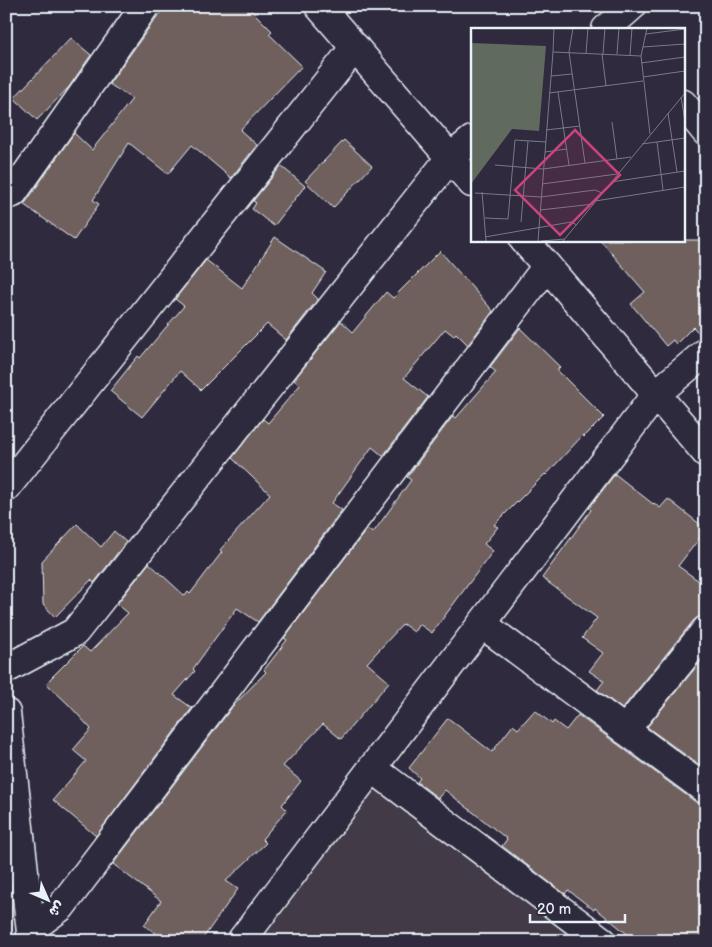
<svg xmlns="http://www.w3.org/2000/svg" width="712" height="947" viewBox="0 0 712 947" font-family="'Balsamiq Sans','Playpen Sans Arabic',sans-serif">
<style>
.built{fill:#423a47}
.building{fill:#6f605d;stroke:#e8f1f8}
.lines{fill:none;stroke-linecap:round;stroke-linejoin:round}
.street-casing{stroke:#e8f1f8;stroke-width:31}
.secondary-casing{stroke:#e8f1f8;stroke-width:31}
.street{stroke:#2f2a3d;stroke-width:28}
.secondary{stroke:#2f2a3d;stroke-width:28}
.inset-road{fill:none;stroke:#797a88;stroke-width:1}
.view{fill:#ca437a;fill-opacity:0.15;stroke:#ca437a;stroke-width:2.5}
.inset-edge{fill:none;stroke:#e8f1f8;stroke-width:2.5}
</style>
<rect width="100%" height="100%" fill="#2f2a3d"/>
<filter id="ink" filterUnits="userSpaceOnUse"><feTurbulence type="fractalNoise" baseFrequency=".02" numOctaves="2"/><feDisplacementMap in="SourceGraphic" scale="10" xChannelSelector="R" yChannelSelector="G"/><feConvolveMatrix kernelMatrix="1 2 1 2 8 2 1 2 1" color-interpolation-filters="sRGB"/></filter>
<g filter="url(#ink)">
<polygon class="built" points="376,781 587,941 255,941"/>
<g class="building">
<polygon points="167,6 247,6 272,31 269,34 302,66 240,130 257,145 231,178 192,145 168,174 129,143 93,200 99,204 74,240 23,204 26,202 74,133 92,150 132,99 109,84 156,18"/>
<polygon points="71,38 91,55 69,87 37,120 14,98"/>
<polygon points="344,140 372,166 333,208 305,181"/>
<polygon points="281,166 305,186 274,226 252,209 256,203 253,201"/>
<polygon points="275,237 326,272 312,293 318,299 286,340 267,324 201,390 180,371 142,417 110,391 138,356 140,358 184,306 175,299 206,260 242,288"/>
<polygon points="600,240 706,240 706,337 703,337 693,327 676,344 673,340 666,346 631,304 645,292"/>
<polygon points="440,251 493,311 468,345 456,333 454,336 445,329 404,378 428,397 383,456 372,447 332,503 342,510 258,622 237,608 193,669 195,671 174,695 192,708 96,836 53,800 86,761 73,750 91,729 69,705 46,683 83,646 90,652 128,613 117,604 149,563 185,596 188,592 190,594 222,552 220,550 270,494 232,458 263,419 268,423 300,385 294,380 341,321 353,332 386,292 393,298"/>
<polygon points="520,328 560,367 557,370 604,417 584,437 583,435 546,475 545,474 494,525 498,527 484,544 493,551 432,633 419,624 414,632 403,624 367,663 389,682 341,739 323,724 283,766 301,781 282,805 287,810 262,839 266,843 226,881 238,889 201,941 167,941 144,925 161,901 113,864 233,706 266,672 264,670 287,640 284,638 367,529 373,533 411,480 407,477 453,416 456,418 496,372 490,367"/>
<polygon points="615,474 653,504 654,503 660,508 668,499 706,529 706,530 678,566 706,586 706,615 700,616 694,620 622,709 597,690 604,681 589,671 603,653 582,638 597,618 542,578 591,510 589,508"/>
<polygon points="77,524 101,547 114,531 126,542 94,583 91,580 55,617 43,604 42,561"/>
<polygon points="706,655 706,770 647,727"/>
<polygon points="535,710 552,724 554,721 566,730 578,715 697,803 706,805 706,941 636,941 595,908 594,910 568,890 565,894 502,846 507,839 445,790 438,798 417,782 420,778 409,768 448,718 492,752 513,725 518,729"/>
</g>
<g class="lines">
<defs>
<g id="street">
<polyline points="606,29 632,6"/>
<polyline points="683,104 706,132"/>
<polyline points="6,195 13,193 145,6"/>
<polyline points="6,488 355,47"/>
<polyline points="482,624 706,790"/>
<polyline points="6,669 75,632 450,158 472,140"/>
<polyline points="625,730 706,630"/>
<polyline points="372,768 602,941"/>
<polyline points="31,929 61,907 547,266"/>
<polyline points="241,941 656,394 706,352"/>
</g>
<g id="secondary">
<polyline points="319,6 472,183"/>
<polyline points="524,240 547,266 706,453"/>
<polyline points="6,713 32,941"/>
</g>
</defs>
<use href="#street" class="street-casing"/>
<use href="#secondary" class="secondary-casing"/>
<use href="#street" class="street"/>
<use href="#secondary" class="secondary"/>
</g>
</g>
<g transform="translate(471 28)">
<rect width="214" height="214" fill="#2f2a3d"/>
<path d="M0,15L75,18L68,103L41,101L0,156Z" fill="#616a5e"/>
<path class="inset-road" d="M83,0L82,24L170,28L176,0M102,0L98,24L114,135M175,6L214,1M172,19L214,16M115,25L117,0M131,26L135,58M132,26L134,0M146,26L148,0M159,27L161,0M170,28L179,106M170,35L214,29M80,48L101,46M172,49L214,43M87,64L98,137M78,65L172,53M210,69L214,93M197,85L206,144M141,94L146,131M75,102L109,98M186,114L192,162M171,116L214,110M74,124L96,121M24,137L72,141L160,129M140,154L214,143M71,156L146,146M11,164L15,213M4,165L70,169L124,162L131,165M124,173L214,159M69,182L123,176M14,190L37,191L44,112L75,114M50,194L57,113M14,209L100,194L106,197M67,213L82,24M70,213L94,211M92,213L214,65"/>
<path class="view" d="M104,102L149,147L89,207L44,162Z"/>
<rect width="214" height="214" class="inset-edge"/>
</g>
<rect width="712" height="947" fill="none" stroke="#2f2a3d" stroke-width="25"/>
<rect x="12" y="12" width="687" height="922" fill="none" stroke="#e8f1f8" stroke-width="2" filter="url(#ink)"/>
<g transform="translate(48 900) rotate(135)" stroke="#2f2a3d" stroke-width="4" paint-order="stroke">
<path d="M0-4L9 19L0 12L-9 19Z" fill="#e8f1f8"/>
<text y="-8" font-size="14" font-weight="bold" text-anchor="middle" fill="#e8f1f8">ش</text>
</g>
<path d="M530 914v8h95v-8" fill="none" stroke="#e8f1f8" stroke-width="2.5"/>
<text x="537" y="914" font-size="15" fill="#e8f1f8" stroke="#2f2a3d" stroke-width="4" paint-order="stroke">20 m</text>
</svg>
